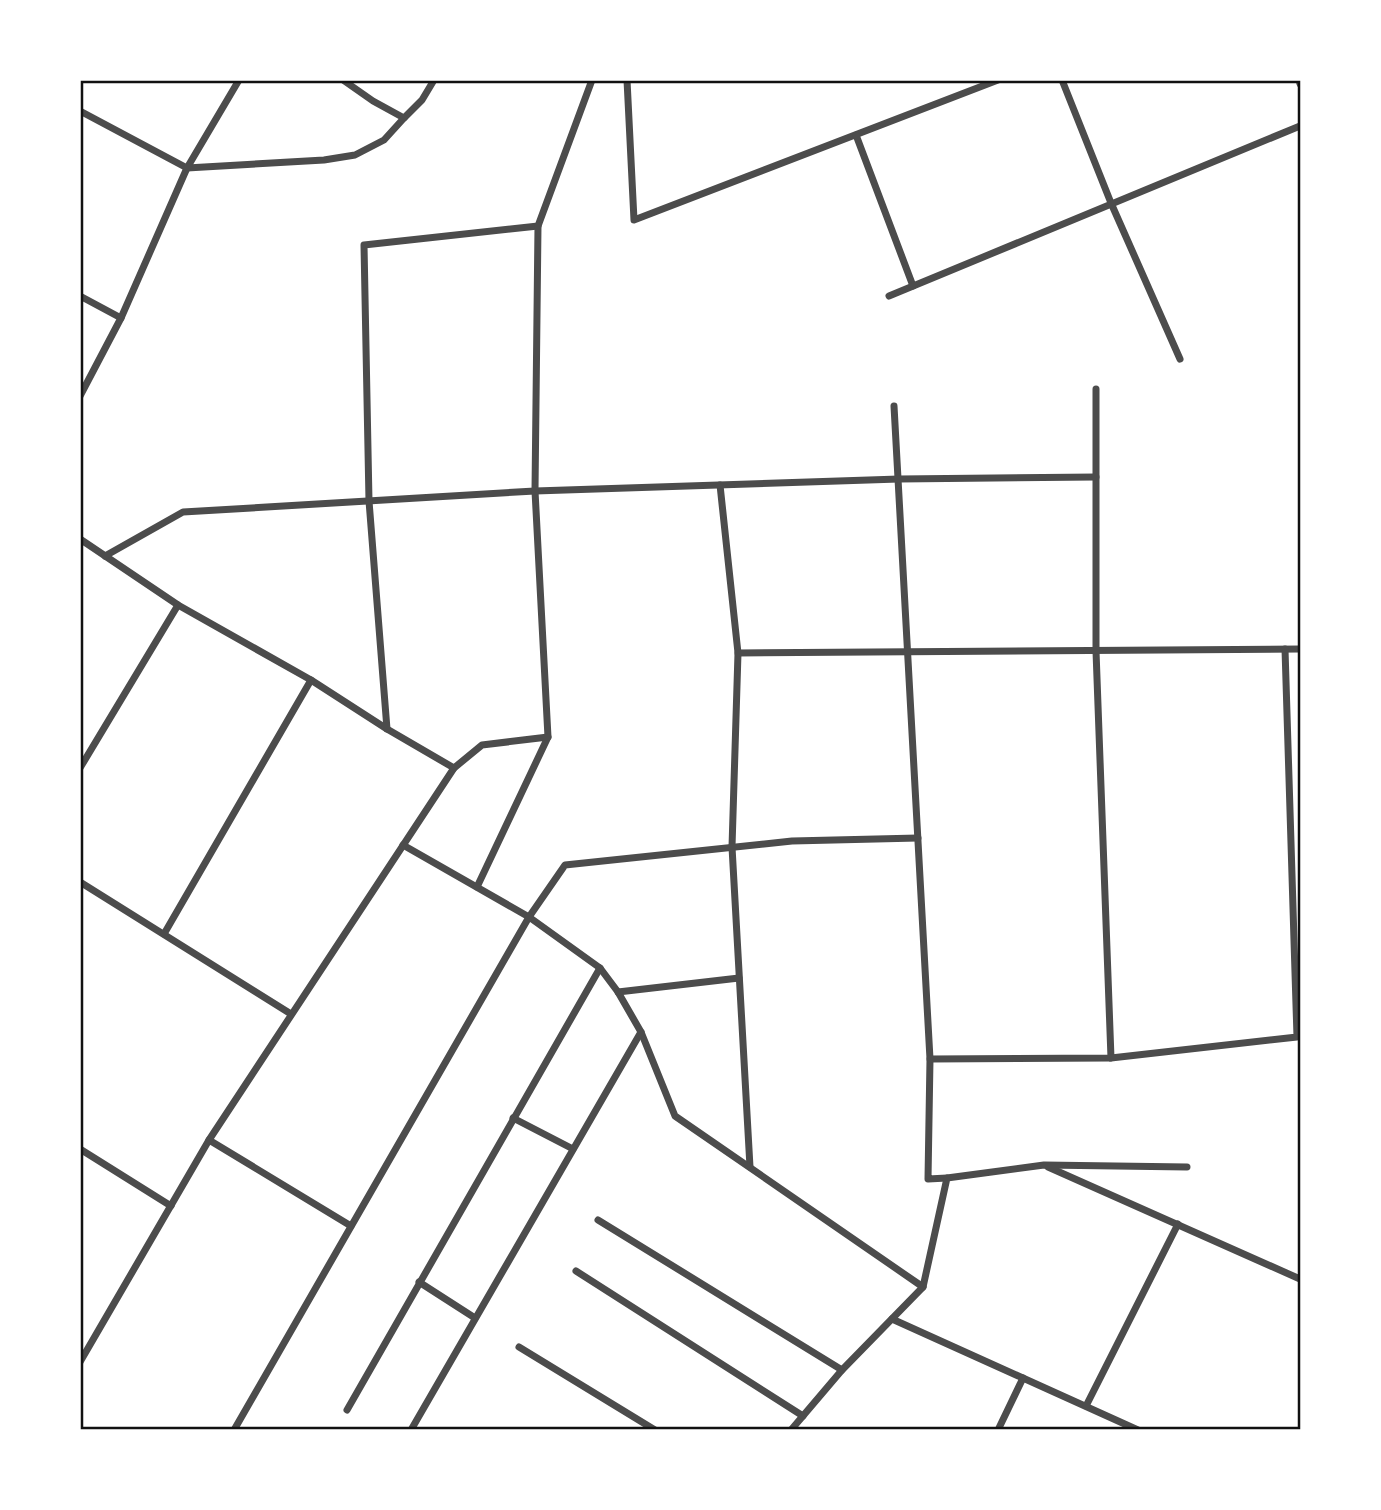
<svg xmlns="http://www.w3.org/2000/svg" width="1381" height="1510" viewBox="0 0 1381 1510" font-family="Arial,sans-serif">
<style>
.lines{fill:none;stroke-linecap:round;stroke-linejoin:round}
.minor{stroke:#4c4c4c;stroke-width:7}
.neatline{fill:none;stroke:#111;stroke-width:2.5}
</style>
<rect width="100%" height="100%" fill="#fff"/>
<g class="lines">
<g class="minor">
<polyline points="343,80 373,101 404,118 422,100 434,80"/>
<polyline points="627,80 634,220 998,80"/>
<polyline points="1062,80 1111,203 1180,359"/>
<polyline points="1299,80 1300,84"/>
<polyline points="80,111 187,168 324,160 355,155 384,140 404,118"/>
<polyline points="856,135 913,286"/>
<polyline points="80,296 121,318"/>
<polyline points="889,296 1300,126"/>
<polyline points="1096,389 1096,651 1111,1058"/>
<polyline points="80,396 121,318 187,168 239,80"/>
<polyline points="894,406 930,1059 928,1179 947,1178"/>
<polyline points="720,485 738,653 732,847 750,1167"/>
<polyline points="80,539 178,605 311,680 387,729 454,768"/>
<polyline points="105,556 183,512 535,491 899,479 1096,477"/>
<polyline points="738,653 1300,649"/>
<polyline points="387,729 369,501 364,245 538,226 592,80"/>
<polyline points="80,768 178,605"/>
<polyline points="403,845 529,917 600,968 618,992 641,1032 675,1116 923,1287"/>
<polyline points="80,882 291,1014"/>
<polyline points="477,887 548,737 535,491 538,226"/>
<polyline points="164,934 311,680"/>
<polyline points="618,992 739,978"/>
<polyline points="930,1059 1111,1058 1297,1037 1285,649"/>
<polyline points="513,1118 573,1149"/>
<polyline points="209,1140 351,1226"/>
<polyline points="80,1149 171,1206"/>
<polyline points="1048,1167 1300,1279"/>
<polyline points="598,1220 842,1370"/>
<polyline points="576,1271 803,1416"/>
<polyline points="419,1282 475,1318"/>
<polyline points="892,1319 1138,1430"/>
<polyline points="519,1347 655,1430"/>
<polyline points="80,1362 209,1140 454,768 482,745 548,737"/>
<polyline points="1086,1406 1178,1224"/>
<polyline points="347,1410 600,968"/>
<polyline points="234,1430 529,917 565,865 792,841 918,838"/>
<polyline points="411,1430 641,1032"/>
<polyline points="791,1430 842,1370 923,1287 947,1178 1044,1165 1187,1167"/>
<polyline points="998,1430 1023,1378"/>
</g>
</g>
<rect width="1381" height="1510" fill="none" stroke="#ffffff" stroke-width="164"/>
<rect x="82" y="82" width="1217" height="1346" class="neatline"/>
</svg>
